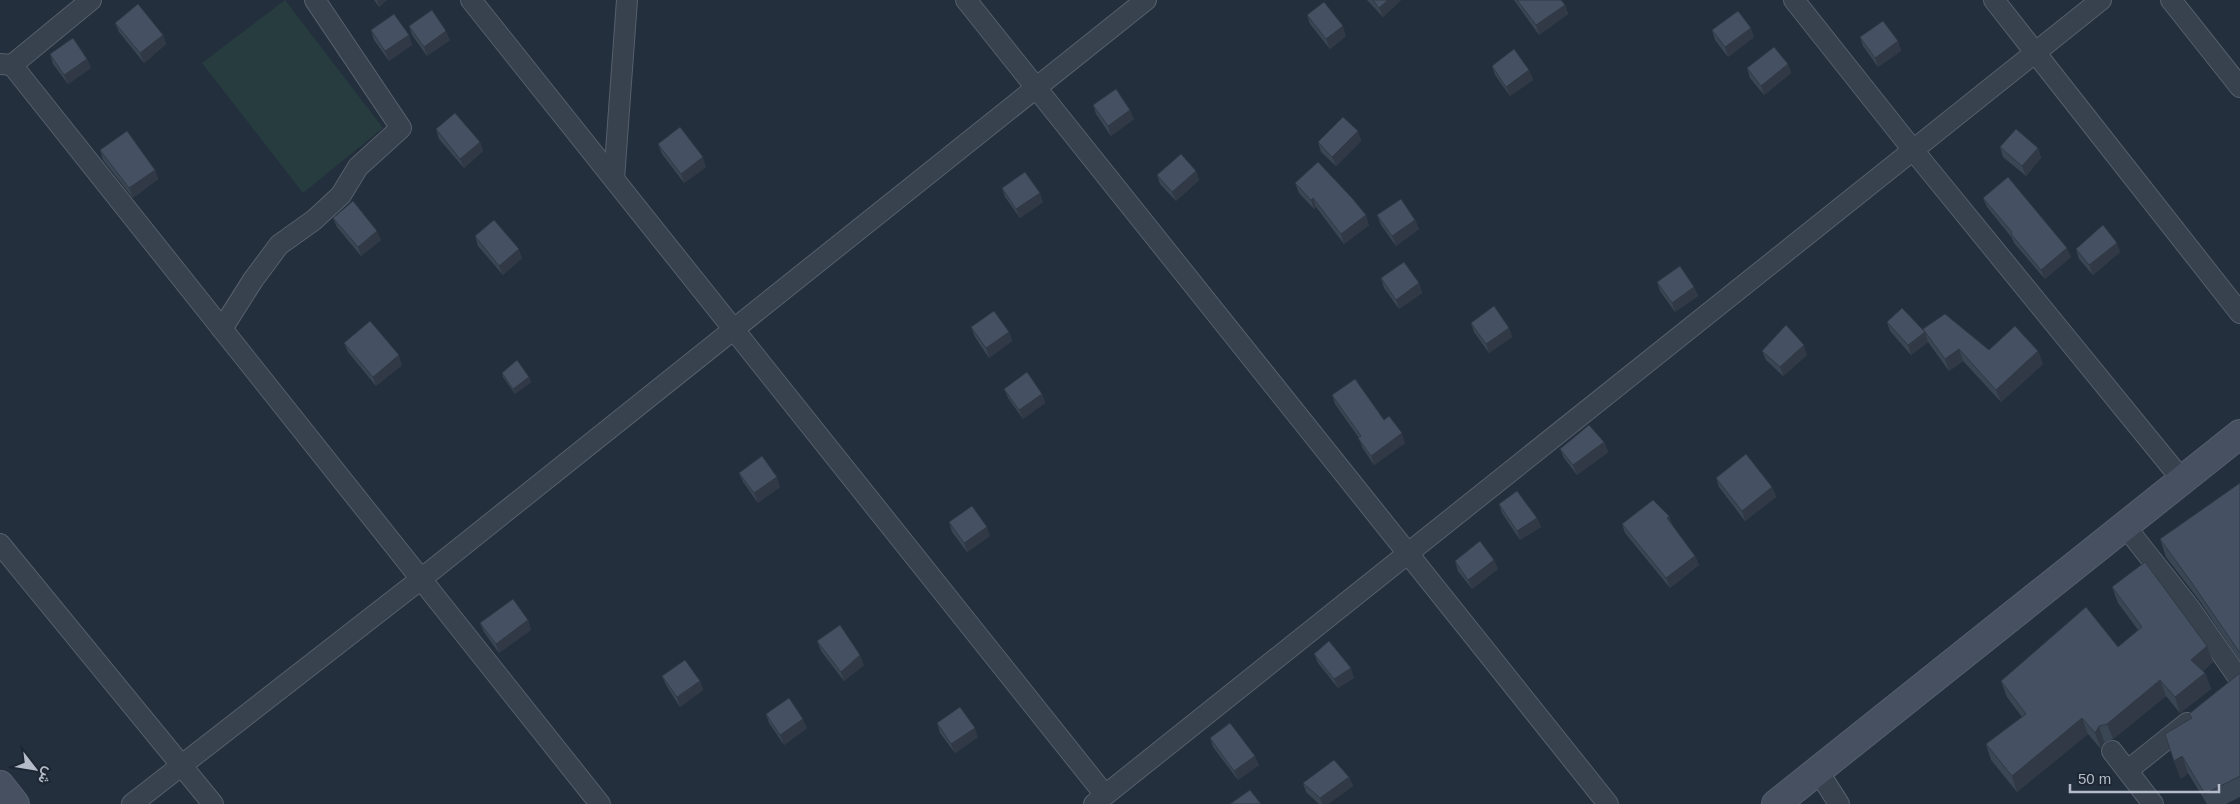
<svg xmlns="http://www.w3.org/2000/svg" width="2240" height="804" viewBox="0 0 2240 804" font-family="Helvetica,Vazirmatn,sans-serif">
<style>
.green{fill:#263c3f}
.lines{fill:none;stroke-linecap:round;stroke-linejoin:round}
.street-casing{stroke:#565f6c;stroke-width:22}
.secondary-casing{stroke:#565f6c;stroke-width:30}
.street{stroke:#38414e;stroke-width:20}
.secondary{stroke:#465061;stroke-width:28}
.wall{fill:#3b4654}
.shaded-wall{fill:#303945}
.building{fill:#455162;stroke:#303945}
</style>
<rect width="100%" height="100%" fill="#242f3e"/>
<polygon class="green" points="285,0 383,128 303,193 202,63"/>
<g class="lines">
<defs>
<g id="street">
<polyline points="471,0 1105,795"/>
<polyline points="966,0 1608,804"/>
<polyline points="1794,0 1913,150 2183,481"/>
<polyline points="1994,0 2240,313"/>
<polyline points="2171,0 2240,87"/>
<polyline points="0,64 12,65 91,0"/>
<polyline points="12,65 600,804"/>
<polyline points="614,179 627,0"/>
<polyline points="222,329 253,280 279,245 314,220 341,195 358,167 401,128 315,0"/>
<polyline points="2125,526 2189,607 2240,680"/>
<polyline points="0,544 213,804"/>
<polyline points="2112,751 2153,804"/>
<polyline points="2128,770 2187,723"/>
<polyline points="1818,771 1839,804"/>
<polyline points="132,804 421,579 1146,0"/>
<polyline points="1094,804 2101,0"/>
</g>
<g id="secondary">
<polyline points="0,785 15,804"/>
<polyline points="1776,804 2240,434"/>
</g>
</defs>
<use href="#street" class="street-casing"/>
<use href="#secondary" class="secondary-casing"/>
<use href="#street" class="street"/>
<use href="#secondary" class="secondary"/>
</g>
<g class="wall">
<polygon points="374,0 387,0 379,7"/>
<polygon points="1367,0 1401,0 1383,17"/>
<polygon points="1514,0 1561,0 1565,5 1568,14 1539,35"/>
<polygon points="1307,15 1346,36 1330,49 1310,24"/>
<polygon points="115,23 163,35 166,44 144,63 119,32"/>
<polygon points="409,26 450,40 427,56 412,35"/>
<polygon points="371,30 409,35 412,45 389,61 374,40"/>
<polygon points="1712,30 1754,37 1728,57 1715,40"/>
<polygon points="1860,37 1898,41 1901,51 1878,67 1863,46"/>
<polygon points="50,54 87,59 91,68 68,84 53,64"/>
<polygon points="1788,64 1791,73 1764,95 1750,78 1747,68"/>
<polygon points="1492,66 1529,70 1533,80 1510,96 1495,75"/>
<polygon points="1093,105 1134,119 1111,136 1096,114"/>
<polygon points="436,129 480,142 483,151 464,168 439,139"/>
<polygon points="1358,131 1361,141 1336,166 1321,152 1318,142"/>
<polygon points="658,144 706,167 684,183 662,154"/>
<polygon points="2000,147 2038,148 2041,158 2026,176 2003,157"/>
<polygon points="100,150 155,170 158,179 133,198 103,160"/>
<polygon points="1196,171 1199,180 1176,201 1160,184 1157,175"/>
<polygon points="1295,183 1369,225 1344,244 1316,207 1314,209 1299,193"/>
<polygon points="1002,188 1043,202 1020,218 1005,197"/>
<polygon points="1983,198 2071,257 2045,279 2014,243 2012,238 1987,207"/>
<polygon points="1377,215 1415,220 1419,229 1396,246 1381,225"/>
<polygon points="333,218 381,240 361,256 337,227"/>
<polygon points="475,236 522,258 503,275 478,246"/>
<polygon points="2076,249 2120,252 2093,275 2079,259"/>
<polygon points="1381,278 1419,283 1422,293 1399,309 1384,288"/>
<polygon points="1657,282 1694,287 1698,296 1675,312 1660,291"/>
<polygon points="1887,322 1925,332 1923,329 1989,350 2038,351 2043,364 2001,402 1963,361 1949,371 1928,342 1911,355 1890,331"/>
<polygon points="1471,323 1509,328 1512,337 1489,353 1474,332"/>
<polygon points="971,327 1009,332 1012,341 989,358 975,337"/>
<polygon points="344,343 402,365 376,386 348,352"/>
<polygon points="1762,351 1807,355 1783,376 1766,360"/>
<polygon points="502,373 529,377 531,382 515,394 503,377"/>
<polygon points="1004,389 1042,394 1045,403 1023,419 1008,398"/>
<polygon points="1332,395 1384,420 1405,443 1374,465 1362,447 1359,438 1335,404"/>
<polygon points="1604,442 1608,452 1577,475 1564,458 1560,449"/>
<polygon points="739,473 780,487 758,503 743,482"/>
<polygon points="1716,478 1772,487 1776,497 1745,521 1719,487"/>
<polygon points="2240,483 2240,661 2199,600 2166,557 2160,539"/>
<polygon points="1499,504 1537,518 1541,527 1520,540 1502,513"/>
<polygon points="1669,516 1672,526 1695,556 1699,565 1670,588 1625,533 1622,524"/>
<polygon points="949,522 990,536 967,552 952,532"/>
<polygon points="1494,560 1498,569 1472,589 1458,571 1455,561"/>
<polygon points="2112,587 2207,646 2213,662 2203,671 2205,673 2211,689 2180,713 2166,696 2113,739 2104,742 2101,749 2088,734 2017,792 1991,760 1986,744 2022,717 2007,697 2001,681 2118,647 2138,630 2118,603"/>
<polygon points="528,620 531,630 499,653 484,632 480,623"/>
<polygon points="817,641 864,665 844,681 821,651"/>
<polygon points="1314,654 1354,678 1338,688 1318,663"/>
<polygon points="2240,673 2240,797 2226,804 2207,804 2188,773 2181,779 2174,761 2190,719 2189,714"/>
<polygon points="662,676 700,681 703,690 680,707 666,685"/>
<polygon points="766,714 807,728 784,745 769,723"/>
<polygon points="937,723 978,737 955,753 940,733"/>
<polygon points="1210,738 1259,765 1238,780 1213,747"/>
<polygon points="1349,777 1353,786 1328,804 1319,804 1306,792 1303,783"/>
</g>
<g class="shaded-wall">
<polygon points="377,0 387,0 379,7"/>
<polygon points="1388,0 1401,0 1383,17 1379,8"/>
<polygon points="1565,5 1568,14 1539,35 1536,25"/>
<polygon points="1343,26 1346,36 1330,49 1326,39"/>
<polygon points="1751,28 1754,37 1728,57 1725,47"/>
<polygon points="446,31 450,40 427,56 424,47"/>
<polygon points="163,35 166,44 144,63 140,53"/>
<polygon points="409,35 412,45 389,61 385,51"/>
<polygon points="1898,41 1901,51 1878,67 1875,58"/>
<polygon points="87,59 91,68 68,84 64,75"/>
<polygon points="1788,64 1791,73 1764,95 1761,86"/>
<polygon points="1529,70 1533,80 1510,96 1506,87"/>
<polygon points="1130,110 1134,119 1111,136 1108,126"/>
<polygon points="1358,131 1361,141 1336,166 1332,157"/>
<polygon points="480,142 483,151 464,168 460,159"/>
<polygon points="2038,148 2041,158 2026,176 2022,166"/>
<polygon points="703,157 706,167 684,183 681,174"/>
<polygon points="155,170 158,179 133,198 129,188"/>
<polygon points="1196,171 1199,180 1176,201 1172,192"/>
<polygon points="1040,193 1043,202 1020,218 1016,209"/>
<polygon points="1313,198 1316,207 1314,209 1311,200"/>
<polygon points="1366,215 1369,225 1344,244 1341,234"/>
<polygon points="1415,220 1419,229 1396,246 1392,236"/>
<polygon points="377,231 381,240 361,256 358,247"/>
<polygon points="2117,243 2120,252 2093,275 2089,265"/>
<polygon points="2067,248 2071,257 2045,279 2041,270"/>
<polygon points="519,249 522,258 503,275 499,266"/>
<polygon points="1419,283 1422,293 1399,309 1396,300"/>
<polygon points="1694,287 1698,296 1675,312 1672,303"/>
<polygon points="1509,328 1512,337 1489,353 1486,344"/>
<polygon points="1009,332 1012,341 989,358 986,348"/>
<polygon points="1925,332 1928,342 1911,355 1908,345"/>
<polygon points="1804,345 1807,355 1783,376 1780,367"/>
<polygon points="1959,349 1963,361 1949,371 1945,359"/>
<polygon points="2038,351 2043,364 2001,402 1996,390"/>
<polygon points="399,355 402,365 376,386 373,377"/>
<polygon points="529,377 531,382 515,394 513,389"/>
<polygon points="1042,394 1045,403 1023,419 1019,410"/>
<polygon points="1402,433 1405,443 1374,465 1371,456"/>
<polygon points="1604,442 1608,452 1577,475 1573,465"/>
<polygon points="777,477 780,487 758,503 754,493"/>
<polygon points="1772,487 1776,497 1745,521 1742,511"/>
<polygon points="1669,516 1673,526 1670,528 1667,518"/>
<polygon points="1537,518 1541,527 1520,540 1517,531"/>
<polygon points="987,527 990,536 967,552 964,543"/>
<polygon points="1695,556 1699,565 1670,588 1666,578"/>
<polygon points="1494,560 1498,569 1472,589 1468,580"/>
<polygon points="528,620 531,630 499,653 496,644"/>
<polygon points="2207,646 2213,662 2197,676 2191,660"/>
<polygon points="860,655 864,665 844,681 841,672"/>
<polygon points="1351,668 1354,678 1338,688 1334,679"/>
<polygon points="2205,673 2211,689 2180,713 2175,697"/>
<polygon points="2160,680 2166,696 2113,739 2107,724"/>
<polygon points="700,681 703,690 680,707 677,697"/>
<polygon points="2082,718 2088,734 2017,792 2012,776"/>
<polygon points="803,719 807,728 784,745 780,735"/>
<polygon points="2099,726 2104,742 2101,749 2095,733"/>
<polygon points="975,728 978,737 955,753 951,744"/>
<polygon points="1255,756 1259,765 1238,780 1234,771"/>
<polygon points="2182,756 2188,773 2181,779 2174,761"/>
<polygon points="1349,777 1353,786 1328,804 1322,804 1320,798"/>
</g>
<g class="building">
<polygon points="1373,0 1388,0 1379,8"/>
<polygon points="1517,0 1561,0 1565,5 1536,25"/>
<polygon points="1324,2 1343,26 1326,39 1307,15"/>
<polygon points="138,4 163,35 140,53 115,23"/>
<polygon points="432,10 446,31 424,47 409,26"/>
<polygon points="1738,11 1751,28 1725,47 1712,30"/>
<polygon points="394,14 409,35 385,51 371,30"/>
<polygon points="1883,21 1898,41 1875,58 1860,37"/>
<polygon points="73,38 87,59 64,75 50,54"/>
<polygon points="1774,47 1788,64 1761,86 1747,68"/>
<polygon points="1514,49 1529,70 1506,87 1492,66"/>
<polygon points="1116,89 1130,110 1108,126 1093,105"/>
<polygon points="455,113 480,142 460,159 436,129"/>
<polygon points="1343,117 1358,131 1332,157 1318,142"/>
<polygon points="680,127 703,157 681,174 658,144"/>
<polygon points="2016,129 2038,148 2022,166 2000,147"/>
<polygon points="127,131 155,170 129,188 100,150"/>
<polygon points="1181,154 1196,171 1172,192 1157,175"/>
<polygon points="1318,162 1352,198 1366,215 1341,234 1313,198 1311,200 1295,183"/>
<polygon points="1025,172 1040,193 1016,209 1002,188"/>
<polygon points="2008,177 2067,248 2041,270 2011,234 2012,232 1983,198"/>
<polygon points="1401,199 1415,220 1392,236 1377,215"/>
<polygon points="353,201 377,231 358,247 333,218"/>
<polygon points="494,220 519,249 499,266 475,236"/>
<polygon points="2103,225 2117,243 2089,265 2076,249"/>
<polygon points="1404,262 1419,283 1396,300 1381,278"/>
<polygon points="1680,266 1694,287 1672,303 1657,282"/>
<polygon points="1494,306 1509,328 1486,344 1471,323"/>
<polygon points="1902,308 1925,332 1908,345 1887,322"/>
<polygon points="994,311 1009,332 986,348 971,327"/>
<polygon points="1945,314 1989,350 2015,326 2038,351 1996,390 1959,349 1945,359 1923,329"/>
<polygon points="370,321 399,355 373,377 344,343"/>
<polygon points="1786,325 1804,345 1780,367 1762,351"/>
<polygon points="517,360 529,377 513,389 502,373"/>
<polygon points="1027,372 1042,394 1019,410 1004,389"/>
<polygon points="1355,379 1384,420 1389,416 1402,433 1371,456 1358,438 1361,436 1332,395"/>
<polygon points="1589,425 1604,442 1573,465 1560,449"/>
<polygon points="1746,454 1772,487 1742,511 1716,478"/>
<polygon points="762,456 777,477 754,493 739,473"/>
<polygon points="2240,483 2240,653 2192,583 2160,539"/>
<polygon points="1517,491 1537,518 1517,531 1499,504"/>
<polygon points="1653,500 1669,516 1667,518 1695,556 1666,578 1622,524"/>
<polygon points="972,506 987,527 964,543 949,522"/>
<polygon points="1480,541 1494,560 1468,580 1455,561"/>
<polygon points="2145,562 2207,646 2191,660 2205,673 2175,697 2160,680 2107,724 2099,726 2095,733 2082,718 2012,776 1986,744 2026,714 2001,681 2086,607 2118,647 2142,627 2112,587"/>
<polygon points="513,599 528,620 496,644 480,623"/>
<polygon points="840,625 860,655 841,672 817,641"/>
<polygon points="1329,641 1351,668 1334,679 1314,654"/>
<polygon points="685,660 700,681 677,697 662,676"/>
<polygon points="2240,673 2240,776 2205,794 2182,756 2174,761 2165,734 2192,718 2189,714"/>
<polygon points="789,698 803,719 780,735 766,714"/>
<polygon points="960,707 975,728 951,744 937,723"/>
<polygon points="1230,723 1255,756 1234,771 1210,738"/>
<polygon points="1334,760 1349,777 1320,798 1303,783"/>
<polygon points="1250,790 1261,804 1230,804"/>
</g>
<g transform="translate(35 769) rotate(121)" stroke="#1d2633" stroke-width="4" paint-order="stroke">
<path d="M0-4L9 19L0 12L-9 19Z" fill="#b4bcc9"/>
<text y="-8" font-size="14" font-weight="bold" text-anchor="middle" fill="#b4bcc9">ش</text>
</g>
<path d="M2070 784v8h149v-8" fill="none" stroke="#b4bcc9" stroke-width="2.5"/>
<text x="2078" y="784" font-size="15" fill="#b4bcc9" stroke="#1d2633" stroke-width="4" paint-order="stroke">50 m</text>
</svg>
